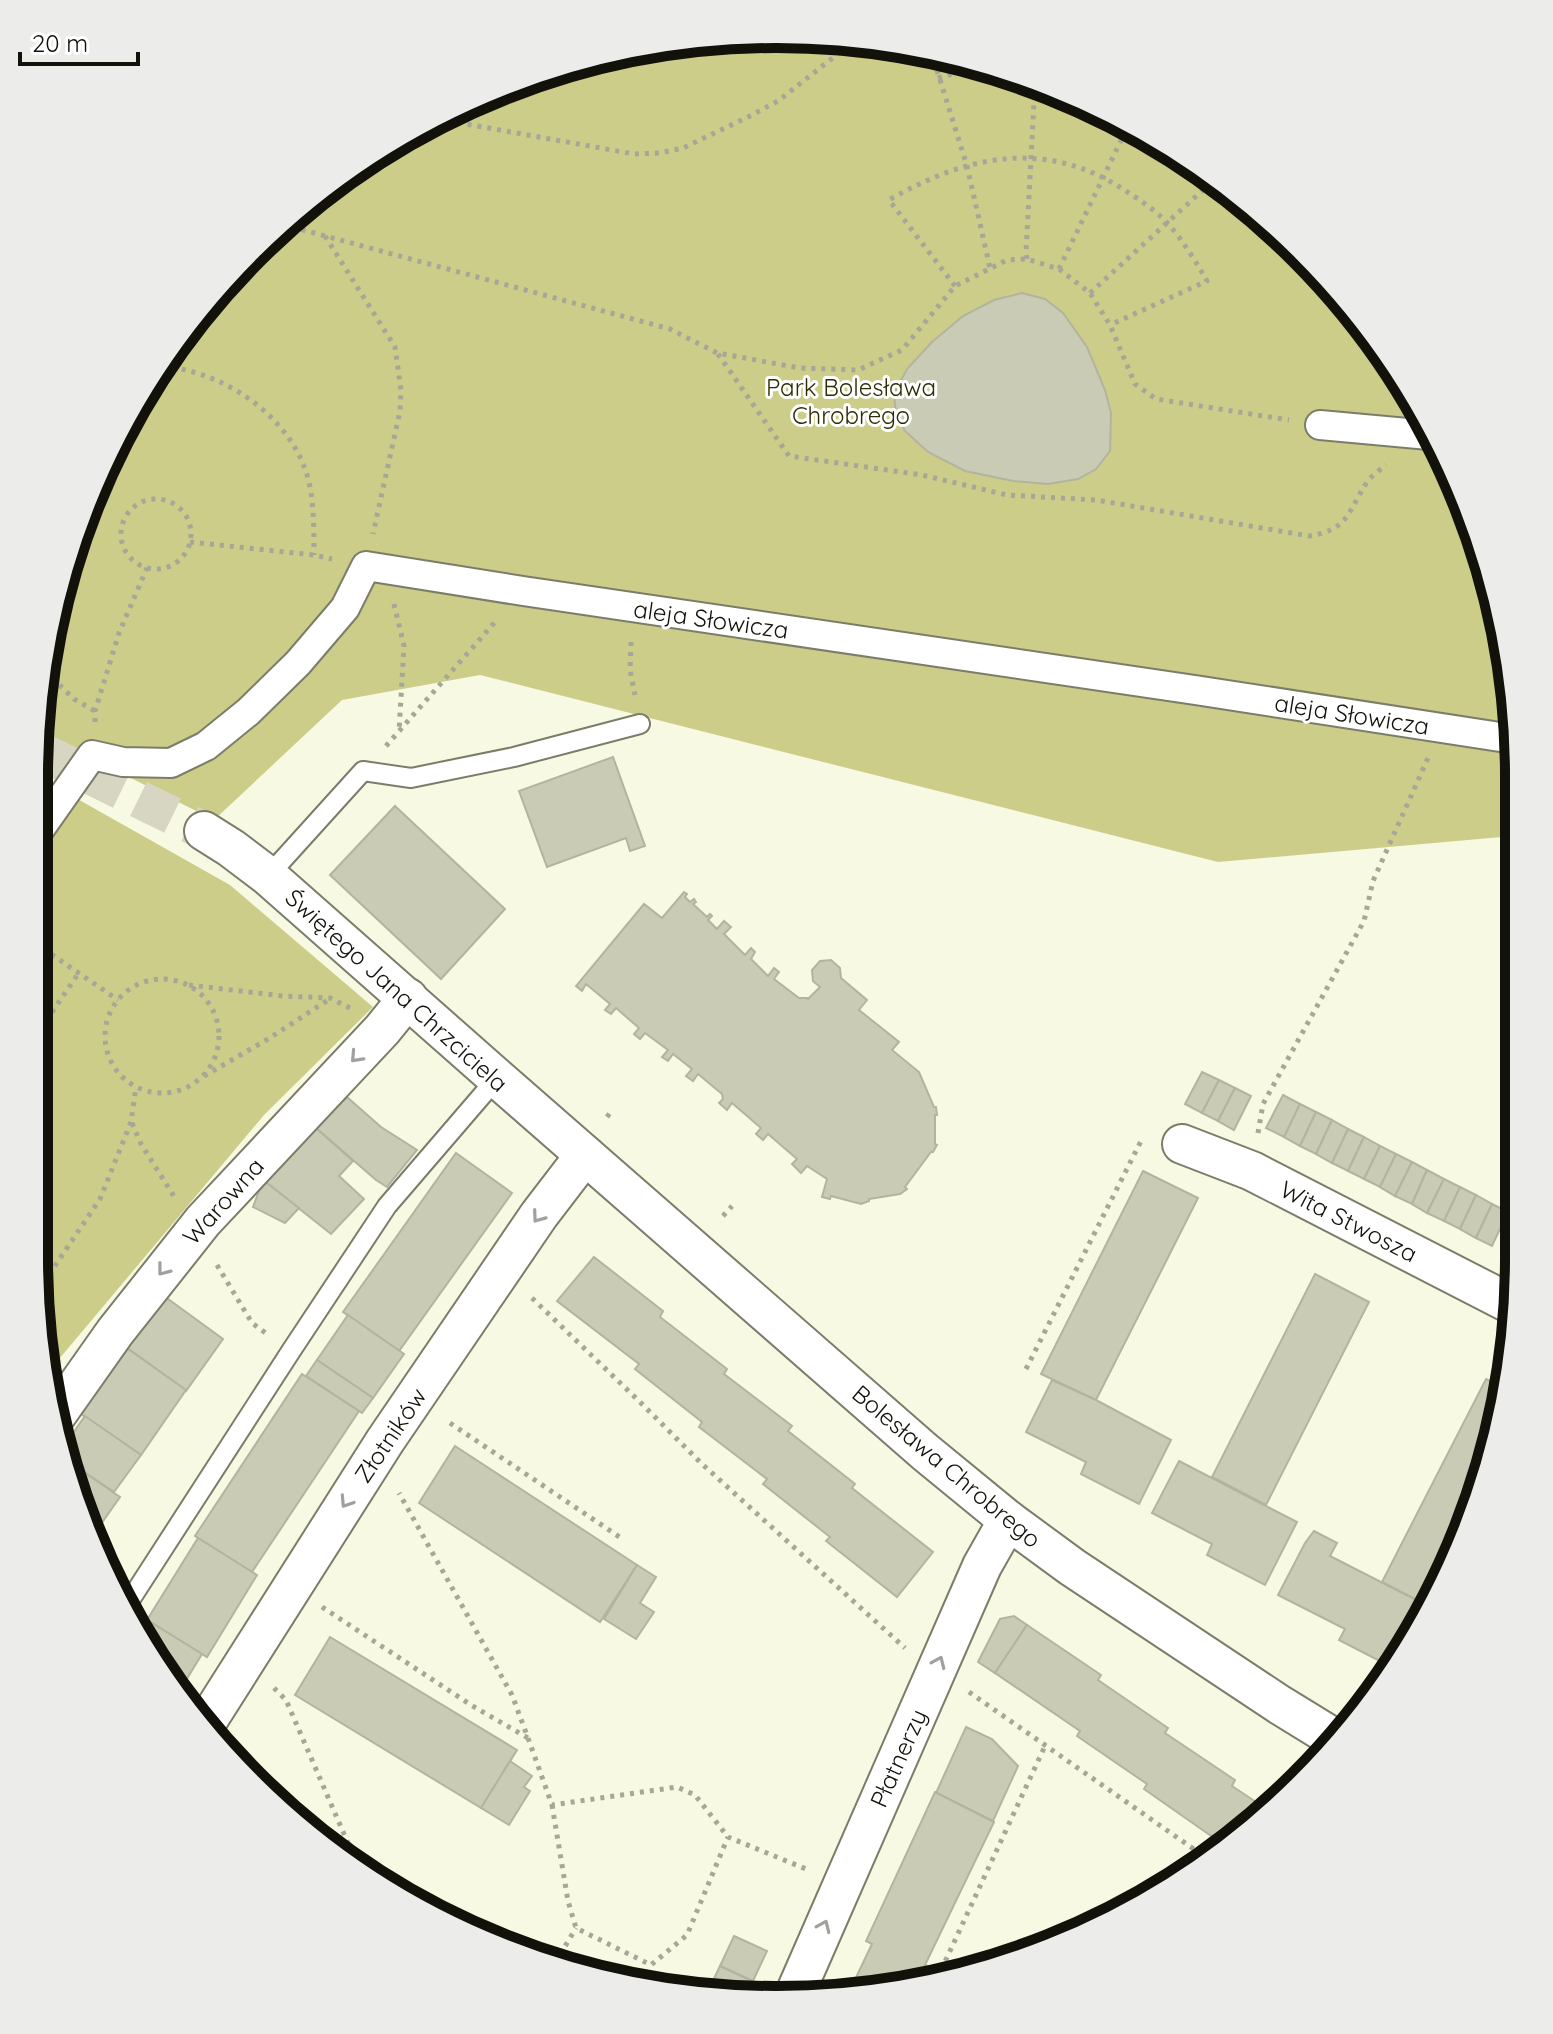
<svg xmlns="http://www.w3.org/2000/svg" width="1553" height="2034" viewBox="0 0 1553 2034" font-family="Quicksand,sans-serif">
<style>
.green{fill:#cccd89}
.building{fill:#cacbb5;stroke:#b3b49f;stroke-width:2}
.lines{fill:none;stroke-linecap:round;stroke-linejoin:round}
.minor-tunnel{stroke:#d6d6c3;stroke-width:38;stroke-dasharray:38 19;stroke-linecap:butt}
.service-casing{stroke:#7c7d69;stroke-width:22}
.pedestrian-casing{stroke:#7c7d69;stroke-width:32}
.minor-casing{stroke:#7c7d69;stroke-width:42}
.path{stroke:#a6a796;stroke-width:5;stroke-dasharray:4 6;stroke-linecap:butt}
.service{stroke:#fff;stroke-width:18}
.pedestrian{stroke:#fff;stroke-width:28}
.minor{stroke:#fff;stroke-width:38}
.oneway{stroke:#a0a09d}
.labels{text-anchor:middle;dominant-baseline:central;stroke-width:6;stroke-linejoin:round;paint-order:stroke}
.park-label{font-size:24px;fill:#2e2d03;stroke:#fff}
.street-label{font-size:24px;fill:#12120b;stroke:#fff}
.rim{fill:none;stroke:#12120b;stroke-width:10}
</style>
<rect width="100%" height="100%" fill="#f8f9e3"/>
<g class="green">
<polygon points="777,34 922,48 1061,91 1189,159 1302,252 1394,364 1479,537 1513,680 1513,836 1218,862 480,675 342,700 214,820 36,730 59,584 111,448 187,325 364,159 493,90 632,48"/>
<polygon points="35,775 230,885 373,1007 264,1115 49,1371 34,1257"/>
</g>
<g class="building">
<polygon points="1022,293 1045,299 1063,313 1087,347 1105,390 1111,413 1110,451 1096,469 1078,479 1048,484 1013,481 965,471 928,452 905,431 896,414 894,394 907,369 932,342 963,316 994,300"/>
<polygon points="613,757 645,846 630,851 626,838 547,867 519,791"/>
<polygon points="395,806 505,909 441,979 330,875"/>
<polygon points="684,892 687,894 685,897 690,902 694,899 696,902 693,904 707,917 710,914 712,916 708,920 717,929 724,921 731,927 724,934 745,955 751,948 755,952 751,959 768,976 774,968 779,972 774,979 799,998 807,998 808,999 820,987 813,981 812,970 820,961 831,960 840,968 841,978 867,1000 859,1010 899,1042 892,1050 919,1072 934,1107 936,1107 937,1115 935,1115 935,1144 937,1145 933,1152 931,1152 905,1187 907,1189 900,1194 869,1199 869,1201 861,1204 831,1196 830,1199 822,1197 827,1179 807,1166 801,1173 792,1164 797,1159 768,1134 763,1140 756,1134 761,1128 732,1103 727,1110 719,1103 723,1099 722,1094 698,1074 693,1081 686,1076 692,1069 673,1054 668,1061 662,1057 668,1050 645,1033 640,1039 634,1034 639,1028 616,1008 611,1014 605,1010 610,1004 586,984 582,991 576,986 644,904 662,918"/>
<polygon points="1202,1072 1219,1080 1202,1113 1185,1104"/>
<polygon points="1219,1080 1235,1088 1218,1121 1202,1113"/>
<polygon points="1235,1088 1251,1096 1234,1130 1218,1121"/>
<polygon points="1283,1095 1300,1104 1284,1137 1266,1128"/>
<polygon points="347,1097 381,1127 417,1150 387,1187 376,1180 316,1128"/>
<polygon points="1300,1104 1316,1112 1300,1146 1284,1137"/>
<polygon points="1316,1112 1332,1120 1316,1154 1300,1146"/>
<polygon points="1332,1120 1348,1129 1332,1163 1316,1154"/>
<polygon points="316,1128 353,1161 339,1176 364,1199 331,1234 263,1180"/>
<polygon points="1348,1129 1364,1137 1348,1171 1332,1163"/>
<polygon points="1364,1137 1380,1146 1364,1179 1348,1171"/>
<polygon points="1380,1146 1396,1154 1380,1187 1364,1179"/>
<polygon points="456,1153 512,1193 399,1351 343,1312"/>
<polygon points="1396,1154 1412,1162 1395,1196 1380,1187"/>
<polygon points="1412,1162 1427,1170 1412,1204 1395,1196"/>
<polygon points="1427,1170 1444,1179 1427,1213 1412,1204"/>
<polygon points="1143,1171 1198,1198 1096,1400 1041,1374"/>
<polygon points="1444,1179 1460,1187 1444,1221 1427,1213"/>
<polygon points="263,1180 299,1208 285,1223 253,1207"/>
<polygon points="1460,1187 1476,1195 1460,1229 1444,1221"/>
<polygon points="1476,1195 1492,1204 1476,1238 1460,1229"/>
<polygon points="1492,1204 1508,1212 1492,1246 1476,1238"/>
<polygon points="594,1257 663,1311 660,1317 727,1369 724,1374 792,1426 788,1431 855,1484 852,1488 933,1552 897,1597 826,1541 830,1537 763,1484 767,1479 699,1427 702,1422 635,1369 639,1364 557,1301"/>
<polygon points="1315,1274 1369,1302 1266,1505 1212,1477"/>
<polygon points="164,1296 223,1339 186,1391 125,1346 129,1347 132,1342 129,1340"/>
<polygon points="348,1315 404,1354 373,1398 317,1360"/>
<polygon points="128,1349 186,1390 141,1455 81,1414"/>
<polygon points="317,1360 373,1398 362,1413 306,1376"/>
<polygon points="302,1374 359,1411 252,1572 195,1536"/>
<polygon points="1486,1379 1505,1389 1479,1497 1426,1605 1382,1582"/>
<polygon points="1052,1380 1096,1400 1171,1440 1139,1504 1081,1474 1086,1462 1026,1432"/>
<polygon points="85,1416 141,1455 114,1492 62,1457 60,1452"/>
<polygon points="455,1446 637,1565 600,1622 419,1503"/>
<polygon points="62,1457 120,1497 94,1534"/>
<polygon points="1179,1461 1297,1522 1265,1585 1207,1555 1212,1544 1152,1513"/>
<polygon points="1314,1531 1337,1543 1330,1556 1426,1605 1395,1669 1339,1640 1345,1629 1278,1595 1305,1543"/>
<polygon points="198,1538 257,1575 207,1657 147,1620"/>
<polygon points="637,1565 656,1577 640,1603 654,1612 636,1639 604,1619"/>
<polygon points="1014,1616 1027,1625 995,1673 978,1662 1000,1619"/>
<polygon points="144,1618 202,1654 180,1690 136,1632"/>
<polygon points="1027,1625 1101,1675 1098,1680 1168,1728 1165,1733 1235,1780 1232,1786 1268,1810 1221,1849 1211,1843 1214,1838 1144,1789 1147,1784 1077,1736 1080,1731 995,1673"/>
<polygon points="330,1637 517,1750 481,1808 295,1695"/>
<polygon points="966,1727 992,1739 1018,1766 993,1821 936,1793"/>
<polygon points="510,1761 532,1776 524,1787 530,1791 509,1825 481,1808"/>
<polygon points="935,1792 994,1822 925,1965 931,1967 925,1980 850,1990 872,1944 866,1941"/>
<polygon points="734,1936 767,1951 753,1981 720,1966"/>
<polygon points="720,1966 756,1983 750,1996 708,1991"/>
</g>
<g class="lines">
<polyline class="minor-tunnel" points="36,749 204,831"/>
<defs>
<g id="service">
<polyline points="268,876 363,771 411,778 514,757 640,724"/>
<polyline points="125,1608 291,1351 387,1206 497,1078"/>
</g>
<g id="pedestrian">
<polyline points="1320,425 1429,435"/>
<polyline points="35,836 92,755 123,762 171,763 206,746 248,712 298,663 345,608 366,566 523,591 1195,690 1513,739"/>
</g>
<g id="minor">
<polyline points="204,831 231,848 268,876 497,1078 925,1452 1008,1520 1072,1567 1280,1705 1337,1740"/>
<polyline points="1182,1144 1252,1171 1513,1305"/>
<polyline points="55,1417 115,1332 203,1221 382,1030 408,998"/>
<polyline points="206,1723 385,1441 539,1215 585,1155"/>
<polyline points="793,1998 982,1566 1008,1520"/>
</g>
</defs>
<use href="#service" class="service-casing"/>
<use href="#pedestrian" class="pedestrian-casing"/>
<use href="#minor" class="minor-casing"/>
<g class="path">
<polyline points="931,51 967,166 990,268"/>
<polyline points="938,78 980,66"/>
<polyline points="438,119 634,154 659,153 683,148 748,117 778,101 853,42"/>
<polyline points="292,227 670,329 717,353 800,368 858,370 902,350 955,286 1007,260 1027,259 1059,269 1090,293 1110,325 1135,384 1156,399 1289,420"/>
<polyline points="325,236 395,347 401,390 400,411 373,534"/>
<polyline points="1027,259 1026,252 1035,83"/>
<polyline points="1059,269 1128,126"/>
<path d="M955,286L889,200C967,155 1046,138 1126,191C1140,200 1158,212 1169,225C1184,242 1196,262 1207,281L1110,325"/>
<polyline points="1090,293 1214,180"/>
<path d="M718,354L789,456L922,475L1007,495L1096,500L1309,536C1349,530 1348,511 1367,482C1372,475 1380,470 1386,465"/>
<path d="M162,366C227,372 297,420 310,487C314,509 314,532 314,555"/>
<circle cx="156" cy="534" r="35"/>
<polyline points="190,542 314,555 332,559"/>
<polyline points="394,604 404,646 399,732"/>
<polyline points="631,642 630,670 635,695"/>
<polyline points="45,671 74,699 95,711"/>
<polyline points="95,722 95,711 119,633 147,568"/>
<polyline points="386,746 495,622"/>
<polyline points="35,943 118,1000"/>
<circle cx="162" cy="1036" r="57"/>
<polyline points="189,985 283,996 330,998 352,1009"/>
<polyline points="35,1037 78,974"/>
<polyline points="204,1076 268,1039 328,1000"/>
<polyline points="607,1117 613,1109"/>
<polyline points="132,1123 141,1144 175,1198"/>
<polyline points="1258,1133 1263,1104 1364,921 1373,881 1428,758"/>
<polyline points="723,1216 732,1206"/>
<polyline points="217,1265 252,1323 267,1334"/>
<polyline points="38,1291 100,1199 131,1122 136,1087"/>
<polyline points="532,1298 640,1402 701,1463 905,1648"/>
<polyline points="1026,1369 1141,1141"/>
<polyline points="450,1423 624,1540"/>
<polyline points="322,1607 471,1705 528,1738 512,1695 399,1493"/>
<polyline points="274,1688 286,1700 357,1864"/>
<polyline points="969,1692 1208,1859"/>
<polyline points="528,1738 552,1805 677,1787 695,1795 728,1837 806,1869"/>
<polyline points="552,1805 568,1901 576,1928 651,1965 687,1935 728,1837"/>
<polyline points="555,1963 576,1928"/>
<polyline points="937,1979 1045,1746"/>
</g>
<use href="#service" class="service"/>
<use href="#pedestrian" class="pedestrian"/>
<use href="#minor" class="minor"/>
</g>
<defs><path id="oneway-chevron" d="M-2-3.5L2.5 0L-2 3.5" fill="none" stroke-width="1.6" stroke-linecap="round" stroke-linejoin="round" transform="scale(2)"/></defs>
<g class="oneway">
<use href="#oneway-chevron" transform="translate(356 1057) rotate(133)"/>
<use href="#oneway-chevron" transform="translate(538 1217) rotate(126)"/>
<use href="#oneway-chevron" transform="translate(163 1270) rotate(128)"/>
<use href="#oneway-chevron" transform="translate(346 1502) rotate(123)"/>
<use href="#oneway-chevron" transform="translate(939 1662) rotate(-66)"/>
<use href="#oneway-chevron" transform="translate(824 1926) rotate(-66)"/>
</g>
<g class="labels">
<g class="park-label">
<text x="851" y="387">Park Bolesława<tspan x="851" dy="28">Chrobrego</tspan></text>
</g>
<g class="street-label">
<text transform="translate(711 619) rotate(8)">aleja Słowicza</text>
<text transform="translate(1352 714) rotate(9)">aleja Słowicza</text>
<text transform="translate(397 990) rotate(42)">Świętego Jana Chrzciciela</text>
<text transform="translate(223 1201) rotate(-48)">Warowna</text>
<text transform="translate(1349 1221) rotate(27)">Wita Stwosza</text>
<text transform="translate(390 1435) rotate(-56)">Złotników</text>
<text transform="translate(947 1466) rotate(40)">Bolesława Chrobrego</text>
<text transform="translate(898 1758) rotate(-66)">Płatnerzy</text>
</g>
</g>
<path d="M0 0H1553V2034H0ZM776 48H777A728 728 0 0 1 1505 776V1258A728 728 0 0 1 777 1986H776A728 728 0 0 1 48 1258V776A728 728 0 0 1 776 48Z" fill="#ececeb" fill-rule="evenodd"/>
<path class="rim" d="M776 48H777A728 728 0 0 1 1505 776V1258A728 728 0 0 1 777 1986H776A728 728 0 0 1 48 1258V776A728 728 0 0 1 776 48Z"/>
<path d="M20 52v12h118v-12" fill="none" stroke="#12120b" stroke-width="4"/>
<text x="32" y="52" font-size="24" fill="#12120b" stroke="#ffffff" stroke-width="6" paint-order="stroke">20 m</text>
</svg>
